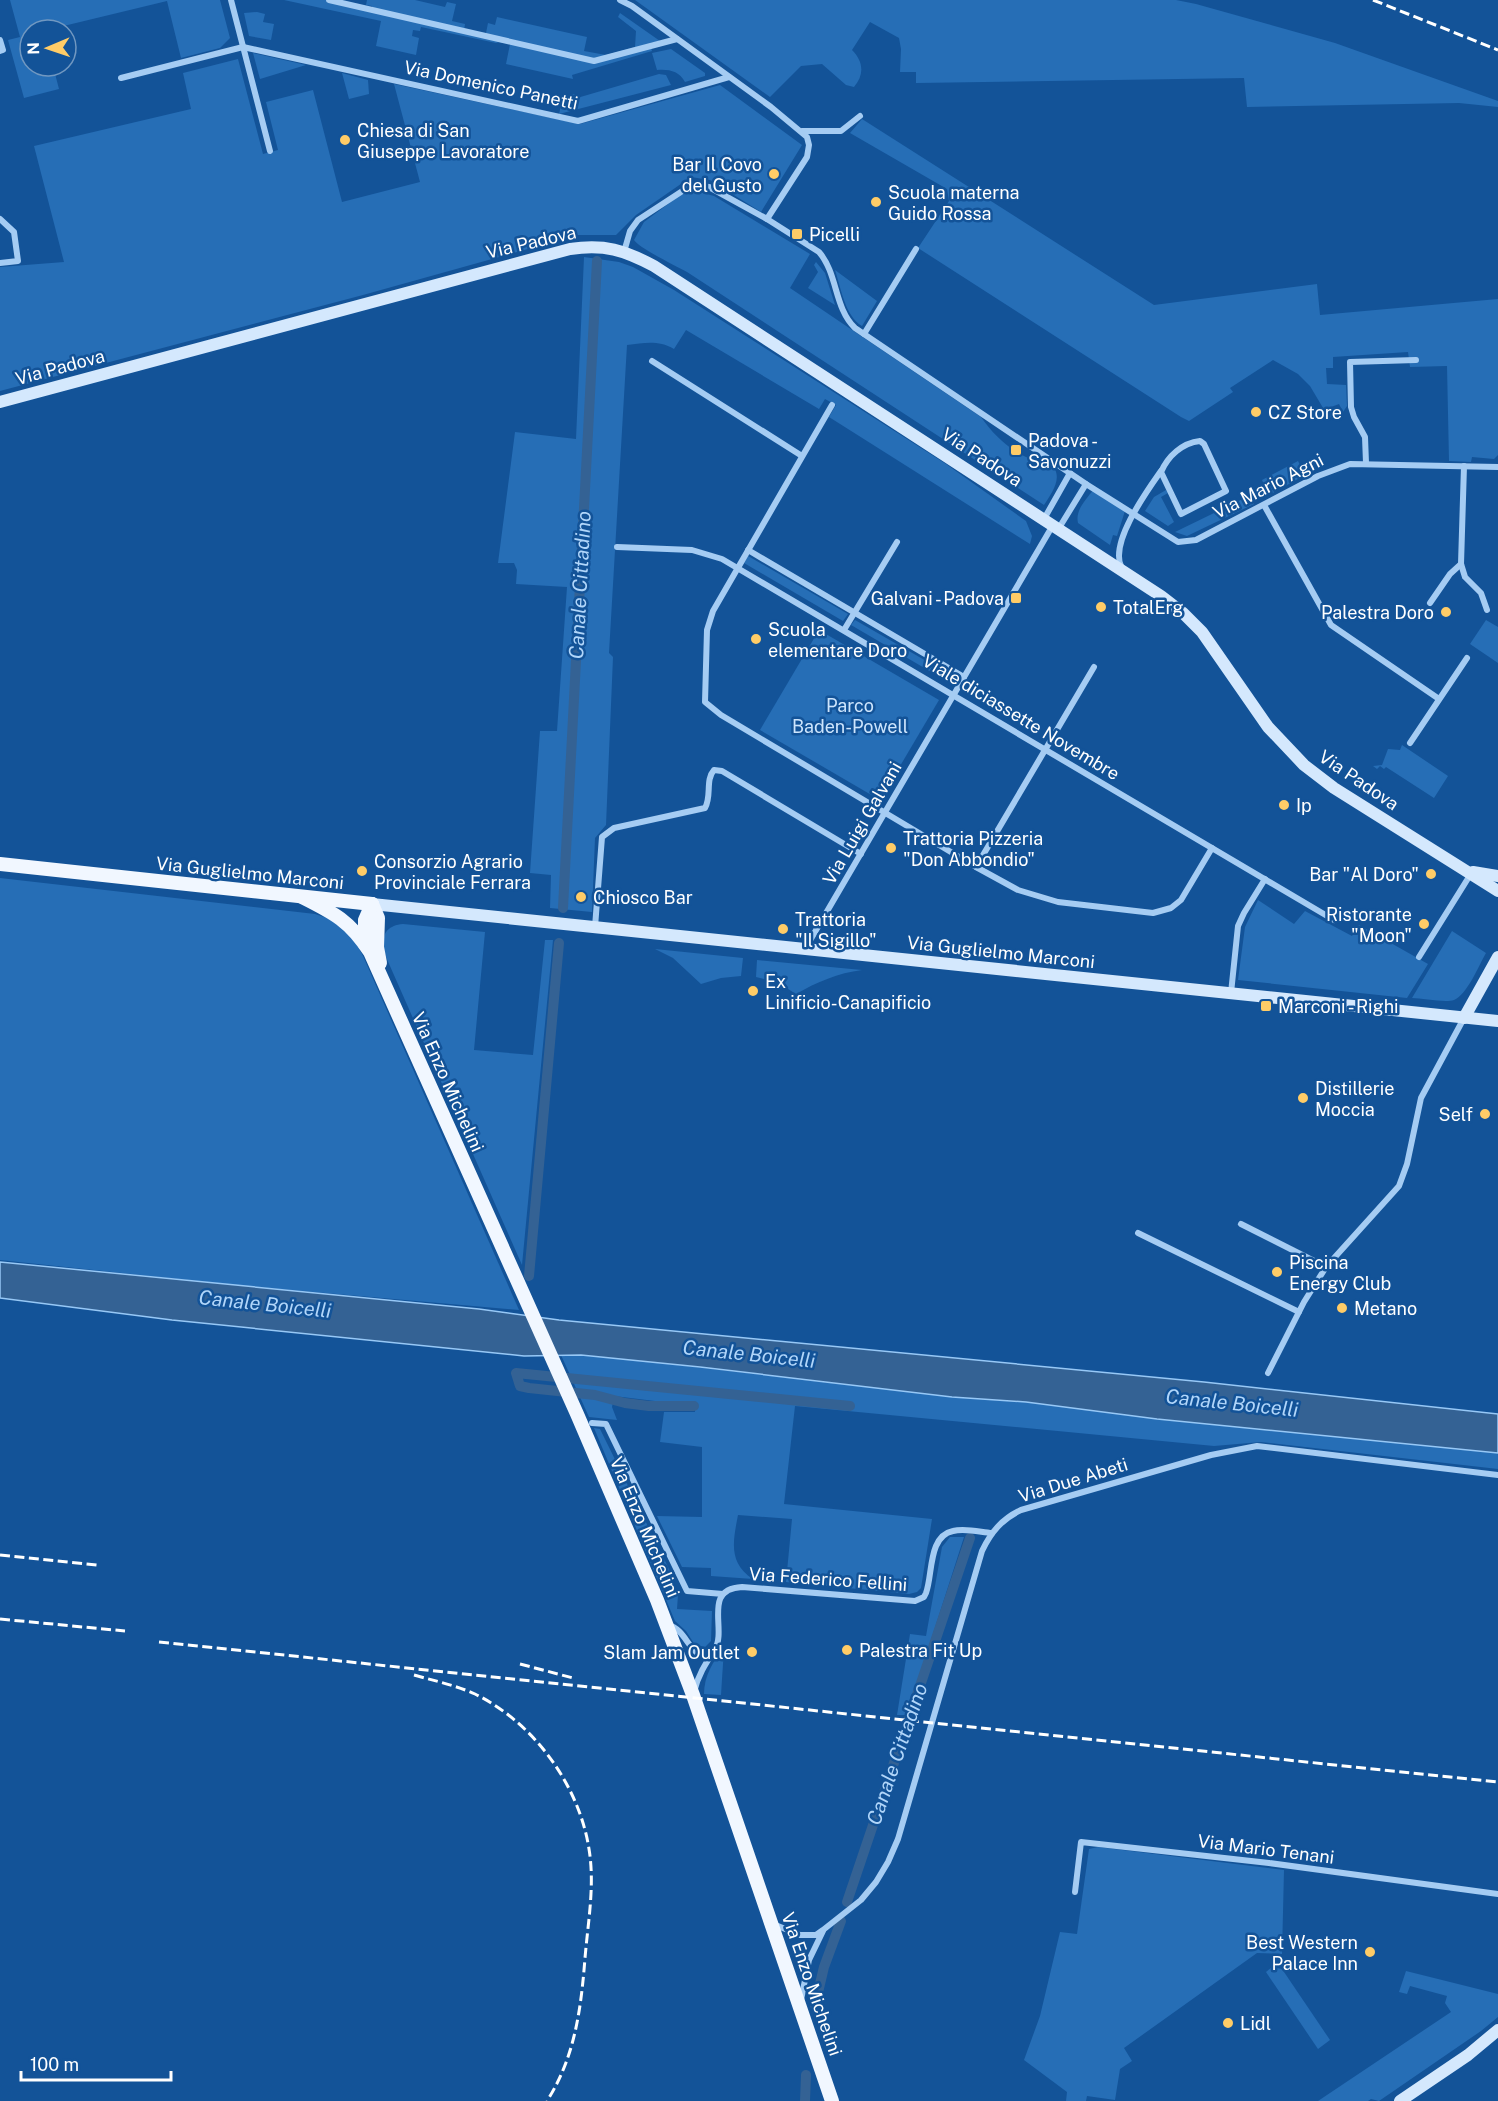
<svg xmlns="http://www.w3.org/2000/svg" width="1498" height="2101" viewBox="0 0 1498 2101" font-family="'Public Sans',sans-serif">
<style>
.green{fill:#266eb6}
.water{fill:#346294;stroke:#97c8f6;stroke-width:1.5}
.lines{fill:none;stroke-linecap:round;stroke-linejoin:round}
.canal{stroke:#346294;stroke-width:10}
.street{stroke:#a5ccf3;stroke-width:6}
.secondary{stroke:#d4e8fd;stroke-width:12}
.primary{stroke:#f1f7ff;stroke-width:14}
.rail{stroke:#fff;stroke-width:3;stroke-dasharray:10 4.5;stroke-linecap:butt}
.poi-dot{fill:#ffcc67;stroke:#135398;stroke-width:2}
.labels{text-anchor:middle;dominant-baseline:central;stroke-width:5;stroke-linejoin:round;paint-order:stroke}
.street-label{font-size:18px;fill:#fff;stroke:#135398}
.poi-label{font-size:18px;fill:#fff;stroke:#135398;text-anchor:start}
.park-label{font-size:18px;fill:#cde5fd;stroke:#135398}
.water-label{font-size:20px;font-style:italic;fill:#b1d6fa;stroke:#135398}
</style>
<rect width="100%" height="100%" fill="#135398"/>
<g class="green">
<polygon points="10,0 220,0 230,38 220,48 181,58 167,1 47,30 30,30 30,66 53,66 59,89 24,98 8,40 20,37"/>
<polygon points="284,0 339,0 372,9 372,6 366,5 367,0 415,0 445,7 447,2 456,4 452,21 465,24 464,31 486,33 488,23 495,25 497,17 587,37 584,51 606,55 635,47 636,31 618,17 620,13 660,41 650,43 652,51 572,75 573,79 506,64 510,44 499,42 496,43 421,27 420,31 413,30 412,36 419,38 416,55 376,46 381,21"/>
<path d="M635,0H1176L1196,4L1335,43L1498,101V107L1459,103L1247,107L1244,78L916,83V72H900L901,49L899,38L870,22L852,50C863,61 865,74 854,87L846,85L822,64L801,66L770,97Z"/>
<polygon points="257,12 265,14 263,22 274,24 271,40 249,36 244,13"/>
<path d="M671,49L705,73V76L685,82C679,71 669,69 657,70L652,53Z"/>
<polygon points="253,53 306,65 260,79"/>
<polygon points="238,59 263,154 278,150 266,102 313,90 342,202 420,182 394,84 580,124 720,85 802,145 761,212 710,180 691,177 636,215 616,235 578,235 363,295 0,391 0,267 64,262 34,146 191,109 183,73"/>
<polygon points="342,73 368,80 369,94 349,99"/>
<polygon points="659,74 666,75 671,85 559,114 563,97 575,94 577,98"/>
<polygon points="862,119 1154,305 1317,284 1320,315 1498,299 1498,455 1494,459 1472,457 1471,462 1449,461 1447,366 1410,367 1408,352 1333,357 1333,368 1326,368 1327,384 1346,385 1347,406 1343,412 1339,404 1331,407 1335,415 1329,418 1310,386 1298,374 1273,360 1230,388 1233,392 1189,421 1181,417 918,248 949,201 947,189 850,133"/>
<path d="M696,191L714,196L810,254L790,288L981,417C992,433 1007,448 1026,457C1033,460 1043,459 1049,463C1066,475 1051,494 1044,505L687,272C676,266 639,248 634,240L644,222L680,195Z"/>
<path d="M584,257L619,262L633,267L674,290L946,464L1026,521L1032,536L1030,544L829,417L836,405L825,399L819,409L686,330L674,349C658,340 645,343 627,345L609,653L613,657L606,825L595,838L592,912L550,908L551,875L530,873L540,731H557L567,587L516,584L517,570L514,563H498L515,432L576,439Z"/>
<polygon points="816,262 825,273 835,305 808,288 818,272 814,265"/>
<path d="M835,270L877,301L862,326C845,316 841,288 835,270Z"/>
<polygon points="1298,461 1305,475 1269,495 1262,480"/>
<path d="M1093,490L1125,511L1117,536L1113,535L1110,545L1078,523C1075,510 1086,500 1093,490Z"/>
<polygon points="1166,490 1168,493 1161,497 1174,522 1168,526 1145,511 1154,497"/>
<polygon points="1249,496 1254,504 1187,536 1175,532"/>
<polygon points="748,556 848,614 843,621 744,563"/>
<polygon points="855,620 954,677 950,683 851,625"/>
<polygon points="1486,620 1498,627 1498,663 1470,644"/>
<polygon points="819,630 939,700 880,800 760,730"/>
<polygon points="1402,745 1448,776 1434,798 1386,767 1384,769 1380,766 1377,769 1373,766 1382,765 1388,749 1400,750"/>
<path d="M0,878L315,914C344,923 349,929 363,956L519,1310L244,1286L0,1260Z"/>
<polygon points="1258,900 1294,924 1305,911 1352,936 1359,925 1428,964 1407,998 1238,980 1245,927"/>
<path d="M403,924L485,932L474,1050L533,1055L545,940H553L522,1265L386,957C381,940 382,926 403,924Z"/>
<path d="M1452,931L1486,953C1479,965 1467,995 1454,1000C1445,1003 1422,998 1412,998Z"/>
<polygon points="655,949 743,958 741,976 721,978 701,984 673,958"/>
<path d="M757,960L862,970C838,973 817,982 796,994L777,982L756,977Z"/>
<path d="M561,1355H581C729,1369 877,1391 1026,1402L1498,1453V1469L1261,1442L1214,1446L795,1406L784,1504L932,1519L921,1588L917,1592L909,1594L786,1582L792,1519L738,1515C733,1541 728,1563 753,1579L711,1576V1568L682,1567L657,1516L702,1517V1447L660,1442L664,1412H695L694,1401L663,1402L614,1396L612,1407L617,1420L589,1417Z"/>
<polygon points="594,1428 600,1429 669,1569 678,1595 677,1609 712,1611 711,1641 705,1647 695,1645 686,1631 675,1621"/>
<polygon points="950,1537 964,1537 907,1715 897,1715 910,1634 926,1636 942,1547"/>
<path d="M724,1648L721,1695L704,1694C704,1676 713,1661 724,1648Z"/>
<polygon points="1098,1847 1284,1870 1282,1954 1257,1953 1124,2048 1132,2061 1120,2069 1115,2100 1087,2096 1086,2101 1066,2101 1067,2092 1024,2060 1040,2016 1060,1932 1077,1934 1089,1849"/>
<polygon points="1272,1967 1282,1969 1330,2040 1318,2049 1266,1972"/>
<polygon points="1406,1971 1498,1994 1498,2017 1481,2031 1379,2101 1371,2099 1368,2101 1318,2101 1451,2012 1445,2003 1447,1996 1410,1986 1407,1994 1399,1992"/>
</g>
<polygon class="water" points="0,1262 479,1309 559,1320 1204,1382 1498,1414 1498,1453 1157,1419 1026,1402 952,1397 700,1367 581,1355 524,1356 172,1320 0,1298"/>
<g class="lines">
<g class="canal">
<polyline points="563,908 597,261"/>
<polyline points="529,1276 559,943"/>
<polyline points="694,1406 649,1406 625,1403 595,1395 529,1388 520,1386 516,1373 850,1406"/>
<polyline points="847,1902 970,1538"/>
<polyline points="815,2005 824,1967 841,1921"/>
<polyline points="805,2101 806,2075"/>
</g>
<g class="street">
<polyline points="231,0 270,151"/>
<polyline points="329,0 594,61 677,39"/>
<polyline points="620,0 632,6 771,107 807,137 809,145 807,157 767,219"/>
<polyline points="0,40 3,50 0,51"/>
<polyline points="121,78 243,47 578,121 729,77"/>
<polyline points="802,131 841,131 860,116"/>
<polyline points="0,219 14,232 18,261 0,263"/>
<path d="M624,252L630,231L638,220L687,188L694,185L709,187L767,219L819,252C838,274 834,308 855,328L1086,484L1178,542L1196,540L1318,476L1350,464L1498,467"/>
<polyline points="864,334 916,249"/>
<polyline points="652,361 802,456"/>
<polyline points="832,405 713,611 707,630 705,702 721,715 976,867 1018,890 1058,902 1153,913 1171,908 1181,900 1212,848"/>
<path d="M1200,441L1204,444L1226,491L1181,514L1161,472C1168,456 1182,443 1200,441Z"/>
<polyline points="1366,463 1365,437 1354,417 1351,407 1350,362 1416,360"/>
<polyline points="1464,466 1461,564 1465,577 1481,593 1487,610"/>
<polyline points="1264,505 1331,625 1439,699"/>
<polyline points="1044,519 1070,473"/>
<polyline points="1059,528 1086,484"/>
<polyline points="617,547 692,550 722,559 1334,920"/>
<polyline points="748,550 964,677"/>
<path d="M1121,566C1110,542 1147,491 1161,471"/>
<polyline points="1430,603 1450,574 1461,564"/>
<polyline points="844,630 897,542"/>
<polyline points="1410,743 1467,658"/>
<polyline points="976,867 1094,667"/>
<path d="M595,927L602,837L614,828L705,808C712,796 705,780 714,770L722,771L861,854"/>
<polyline points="805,949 1053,525"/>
<polyline points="1419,957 1472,872"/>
<polyline points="1231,993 1238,926 1244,913 1265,879"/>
<polyline points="1241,1224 1326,1267"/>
<polyline points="1138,1233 1299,1312"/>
<polyline points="1268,1373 1304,1302 1326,1267 1399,1186 1407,1164 1421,1098 1464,1018"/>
<polyline points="592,1423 606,1424 687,1591 723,1594"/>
<path d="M668,1625C685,1630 686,1646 700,1655L710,1653"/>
<path d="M694,1692C698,1675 706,1663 715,1649C727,1629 702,1589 742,1587L915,1601L924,1597L926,1593C933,1574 928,1536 953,1531C965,1528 980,1532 992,1533"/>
<polyline points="1075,1892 1081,1842 1269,1863 1498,1894"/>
<path d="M773,1924L800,1935H816L823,1930L861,1900L876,1882L888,1862L898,1839L982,1551C991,1532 1002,1519 1021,1510L1211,1455L1257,1446L1498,1475"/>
<polyline points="801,2000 809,1960 823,1931"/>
</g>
<g class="secondary">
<path d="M0,402L570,249C605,244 624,250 654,266L1161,596L1183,613L1202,632L1268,727L1304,765L1334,788L1498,891"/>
<polyline points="1473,872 1498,876"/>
<polyline points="372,904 1498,1021"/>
<polyline points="1464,1018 1498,957"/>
<polyline points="1400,2101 1468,2055 1498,2030"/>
</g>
<g class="primary">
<polyline points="0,864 372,904"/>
<path d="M302,897C334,913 350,921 370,952L577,1414L657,1600L693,1695L832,2101"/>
<polyline points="372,904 378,918 377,947 380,963"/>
<polyline points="365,944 365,920 372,904"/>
</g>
<g class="rail">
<polyline points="1373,0 1498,50"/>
<polyline points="0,1555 97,1565"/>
<polyline points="0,1619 125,1631"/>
<polyline points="159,1642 1498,1782"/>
<polyline points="520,1664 573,1678"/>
<path d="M414,1675C435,1681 455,1685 475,1694C534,1723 579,1785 589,1849C595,1885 588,1922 585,1958C581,2009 575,2057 547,2101"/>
</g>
</g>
<g class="poi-dot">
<circle cx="345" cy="140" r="6"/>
<circle cx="774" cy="174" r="6"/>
<circle cx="876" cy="202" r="6"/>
<rect x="791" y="228" width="12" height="12" rx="3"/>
<circle cx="1256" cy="412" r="6"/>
<rect x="1010" y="444" width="12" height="12" rx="3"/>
<rect x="1010" y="592" width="12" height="12" rx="3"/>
<circle cx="1101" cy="607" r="6"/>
<circle cx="1446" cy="612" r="6"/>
<circle cx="756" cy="639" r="6"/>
<circle cx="1284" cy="805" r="6"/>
<circle cx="891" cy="848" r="6"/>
<circle cx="362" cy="871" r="6"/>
<circle cx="1431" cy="874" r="6"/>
<circle cx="581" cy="897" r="6"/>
<circle cx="1424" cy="924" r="6"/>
<circle cx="783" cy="929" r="6"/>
<circle cx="753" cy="991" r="6"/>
<rect x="1260" y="1000" width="12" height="12" rx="3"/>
<circle cx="1303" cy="1098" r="6"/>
<circle cx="1485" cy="1114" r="6"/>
<circle cx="1277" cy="1272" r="6"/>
<circle cx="1342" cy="1308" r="6"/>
<circle cx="847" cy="1650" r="6"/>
<circle cx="752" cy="1652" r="6"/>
<circle cx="1370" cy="1952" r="6"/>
<circle cx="1228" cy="2023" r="6"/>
</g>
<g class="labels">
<g class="street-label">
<text transform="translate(491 85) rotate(12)">Via Domenico Panetti</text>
<text transform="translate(531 242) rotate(-13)">Via Padova</text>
<text transform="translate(60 367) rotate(-15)">Via Padova</text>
<text transform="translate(982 457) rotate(33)">Via Padova</text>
<text transform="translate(1268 486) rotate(-27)">Via Mario Agni</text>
<text transform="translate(1021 717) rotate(31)">Viale diciassette Novembre</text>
<text transform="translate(1359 780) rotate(34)">Via Padova</text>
<text transform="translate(862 823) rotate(-60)">Via Luigi Galvani</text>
<text transform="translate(250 873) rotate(6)">Via Guglielmo Marconi</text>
<text transform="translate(1001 952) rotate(6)">Via Guglielmo Marconi</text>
<text transform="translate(448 1082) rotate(66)">Via Enzo Michelini</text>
<text transform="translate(1073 1480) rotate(-17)">Via Due Abeti</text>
<text transform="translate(645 1527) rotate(67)">Via Enzo Michelini</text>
<text transform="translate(828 1579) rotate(4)">Via Federico Fellini</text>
<text transform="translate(1266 1849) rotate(7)">Via Mario Tenani</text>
<text transform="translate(812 1984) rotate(71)">Via Enzo Michelini</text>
</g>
<g class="poi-label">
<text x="357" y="130">Chiesa di San<tspan x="357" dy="21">Giuseppe Lavoratore</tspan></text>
<text x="762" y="164" text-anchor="end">Bar Il Covo<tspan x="762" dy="21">del Gusto</tspan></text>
<text x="888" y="192">Scuola materna<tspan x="888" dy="21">Guido Rossa</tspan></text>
<text x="809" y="234">Picelli</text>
<text x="1268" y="412">CZ Store</text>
<text x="1028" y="440">Padova -<tspan x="1028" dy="21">Savonuzzi</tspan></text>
<text x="1004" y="598" text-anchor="end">Galvani - Padova</text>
<text x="1113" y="607">TotalErg</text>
<text x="1434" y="612" text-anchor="end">Palestra Doro</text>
<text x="768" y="629">Scuola<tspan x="768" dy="21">elementare Doro</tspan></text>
<text x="1296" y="805">Ip</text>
<text x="903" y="838">Trattoria Pizzeria<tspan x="903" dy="21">"Don Abbondio"</tspan></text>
<text x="374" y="861">Consorzio Agrario<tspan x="374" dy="21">Provinciale Ferrara</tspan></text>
<text x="1419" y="874" text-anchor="end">Bar "Al Doro"</text>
<text x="593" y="897">Chiosco Bar</text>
<text x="1412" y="914" text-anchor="end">Ristorante<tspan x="1412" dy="21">"Moon"</tspan></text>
<text x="795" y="919">Trattoria<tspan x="795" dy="21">"Il Sigillo"</tspan></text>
<text x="765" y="981">Ex<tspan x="765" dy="21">Linificio-Canapificio</tspan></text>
<text x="1278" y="1006">Marconi - Righi</text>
<text x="1315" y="1088">Distillerie<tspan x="1315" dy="21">Moccia</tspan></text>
<text x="1473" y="1114" text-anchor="end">Self</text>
<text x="1289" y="1262">Piscina<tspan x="1289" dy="21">Energy Club</tspan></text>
<text x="1354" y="1308">Metano</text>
<text x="859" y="1650">Palestra Fit Up</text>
<text x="740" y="1652" text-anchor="end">Slam Jam Outlet</text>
<text x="1358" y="1942" text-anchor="end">Best Western<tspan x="1358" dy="21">Palace Inn</tspan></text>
<text x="1240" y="2023">Lidl</text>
</g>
<g class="park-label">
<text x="850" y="705">Parco<tspan x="850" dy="21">Baden-Powell</tspan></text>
</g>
<g class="water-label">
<text transform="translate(580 585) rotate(-87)">Canale Cittadino</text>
<text transform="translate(265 1304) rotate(6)">Canale Boicelli</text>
<text transform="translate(749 1354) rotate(6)">Canale Boicelli</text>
<text transform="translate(1232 1403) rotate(6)">Canale Boicelli</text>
<text transform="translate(897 1754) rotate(-71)">Canale Cittadino</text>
</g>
</g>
<g transform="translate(48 48) rotate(268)"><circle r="28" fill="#135398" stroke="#7198c1" stroke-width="1.5"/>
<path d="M0-4.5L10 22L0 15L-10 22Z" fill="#ffcc67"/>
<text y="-9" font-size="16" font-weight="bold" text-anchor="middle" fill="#ffffff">N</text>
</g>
<path d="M21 2071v9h150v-9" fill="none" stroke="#ffffff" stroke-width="3"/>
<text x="30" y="2071" font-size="18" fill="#ffffff" stroke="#135398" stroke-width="4.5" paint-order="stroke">100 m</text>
</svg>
